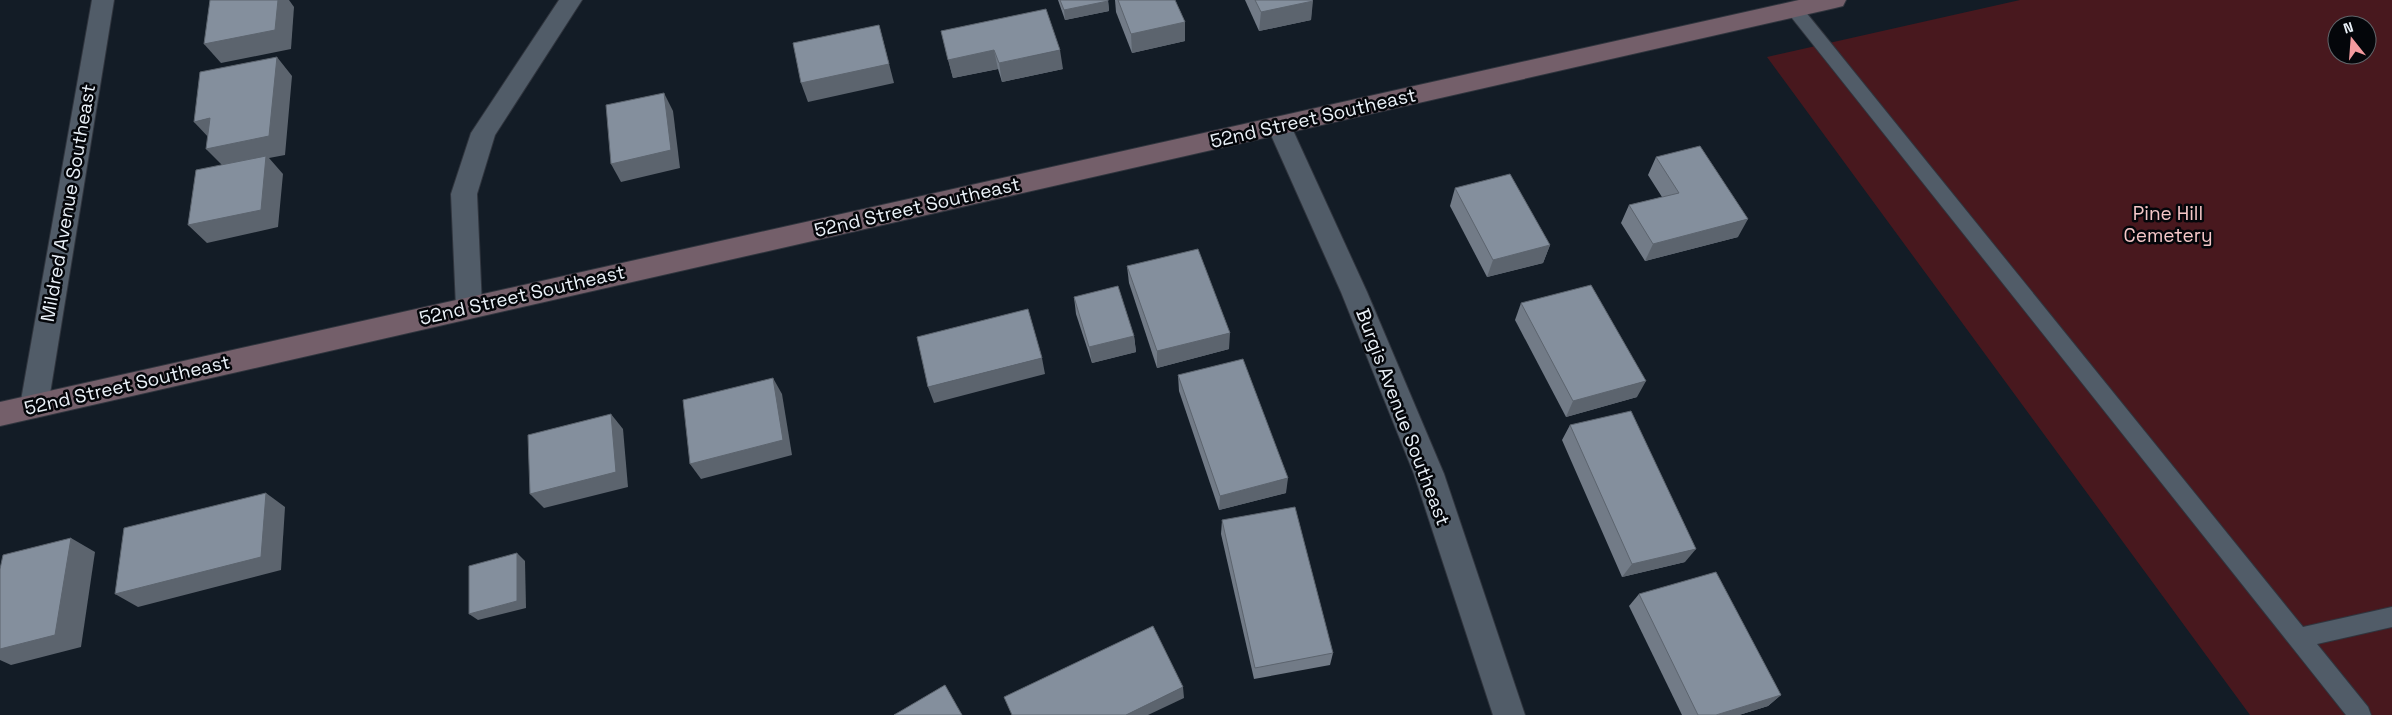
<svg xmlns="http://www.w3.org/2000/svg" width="2392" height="715" viewBox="0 0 2392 715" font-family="'Space Grotesk',sans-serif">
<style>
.green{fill:#48181e;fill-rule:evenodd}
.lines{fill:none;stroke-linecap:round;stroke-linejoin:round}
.lane-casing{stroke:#30353e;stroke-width:2}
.street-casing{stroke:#30353e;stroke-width:2}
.secondary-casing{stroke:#30353e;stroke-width:2}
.lane{fill:#515c68;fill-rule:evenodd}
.street{fill:#515c68;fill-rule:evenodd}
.secondary{fill:#745f6a;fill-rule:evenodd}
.wall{fill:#727b87}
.shaded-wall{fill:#5c646e}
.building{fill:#848f9d;stroke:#5c646e}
.labels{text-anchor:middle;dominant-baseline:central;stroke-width:5;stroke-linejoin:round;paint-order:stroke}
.street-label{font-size:19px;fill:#eaf1f8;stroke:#04060a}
.park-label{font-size:19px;fill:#f5c7c8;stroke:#04060a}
</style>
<rect width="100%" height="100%" fill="#131c26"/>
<path class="green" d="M2020,0H2392V715H2250L1767,57ZM2337,25H2367V55H2337Z"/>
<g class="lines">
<defs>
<polygon id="lane" points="1794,3 1800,5 2303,627 2392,607 2392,627 2317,644 2368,707 2371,715 2346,715 1788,13 1786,9 1788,5"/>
<g id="street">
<polygon points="92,0 114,0 48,406 44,415 34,418 24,415 20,406"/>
<polygon points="559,0 582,0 495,135 477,194 482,307 478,315 469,318 460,315 456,307 451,194 471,133"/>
<polygon points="1279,117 1288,119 1291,126 1367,292 1444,474 1525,715 1493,715 1414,474 1341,292 1267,126 1270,119"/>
</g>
<polygon id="secondary" points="1799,0 1846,0 1843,6 1835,8 0,426 0,402"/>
</defs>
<use href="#lane" class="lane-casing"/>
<use href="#street" class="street-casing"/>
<use href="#secondary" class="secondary-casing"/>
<use href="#lane" class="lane"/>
<use href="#street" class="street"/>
<use href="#secondary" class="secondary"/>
</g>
<g class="wall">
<polygon points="1058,0 1108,0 1109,11 1065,20"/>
<polygon points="1115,0 1175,0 1185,22 1185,41 1132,53 1116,12"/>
<polygon points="1245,0 1312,0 1311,20 1259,31"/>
<polygon points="941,31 1063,69 1002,82 998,69 953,78"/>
<polygon points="1656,157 1738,237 1645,261 1621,223 1629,205 1662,197 1648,175"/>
<polygon points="1455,188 1550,245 1543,263 1487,277 1450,206"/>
<polygon points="1127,266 1229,349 1157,368 1129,283"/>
<polygon points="1074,297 1134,336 1136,352 1092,363 1076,314"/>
<polygon points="1521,303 1637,397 1566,417 1515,320"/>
<polygon points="1178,375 1286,493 1219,510 1179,391"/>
<polygon points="1570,425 1685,562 1622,577 1562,440"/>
<polygon points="1222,520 1333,653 1330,665 1254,679 1221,534"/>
<polygon points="1639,594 1781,695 1768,706 1739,715 1682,715 1629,606"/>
</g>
<g class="shaded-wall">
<polygon points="278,0 289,0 294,7 291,49 221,63 204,44"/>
<polygon points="1108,1 1109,11 1065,20 1064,10"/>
<polygon points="1313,1 1311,20 1259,31 1261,12"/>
<polygon points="1185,22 1185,41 1132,53 1131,34"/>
<polygon points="879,25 894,83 808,102 801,83"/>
<polygon points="994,50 998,69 953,78 948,60"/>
<polygon points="1060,50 1063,69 1002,82 999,63"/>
<polygon points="277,57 292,76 285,155 269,158 283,174 278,227 207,243 188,225 224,167 206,149"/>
<polygon points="664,93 673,111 680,168 621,182 611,164"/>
<polygon points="210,118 211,140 194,122"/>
<polygon points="1748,219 1738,237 1645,261 1653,244"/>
<polygon points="1550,245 1543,263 1487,277 1493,260"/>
<polygon points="1230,333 1229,349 1157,368 1157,351"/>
<polygon points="1134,336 1136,352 1092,363 1089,347"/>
<polygon points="1042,358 1045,374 934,403 928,387"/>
<polygon points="773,378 782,394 792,455 701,479 690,464"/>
<polygon points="1646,381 1637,397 1566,417 1573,401"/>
<polygon points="611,414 623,429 628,487 544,508 530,494"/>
<polygon points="1288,478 1286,493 1219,510 1220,496"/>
<polygon points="266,493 285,507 281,570 138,607 115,594"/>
<polygon points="71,538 95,552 81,647 11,665 0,660 0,649"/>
<polygon points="1696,549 1685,562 1622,577 1632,564"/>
<polygon points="517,553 525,561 526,608 478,620 469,614"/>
<polygon points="1183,687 1184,698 1148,715 1126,715"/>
<polygon points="1781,695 1768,706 1739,715 1716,715"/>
</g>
<g class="building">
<polygon points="210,0 278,0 275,30 204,44"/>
<polygon points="1060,0 1108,0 1108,1 1064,10"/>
<polygon points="1118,0 1175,0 1185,22 1131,34"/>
<polygon points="1255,0 1312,0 1313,1 1261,12"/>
<polygon points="1046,9 1060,50 999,63 994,50 948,60 941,31"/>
<polygon points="879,25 889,64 801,83 793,43"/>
<polygon points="277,57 269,136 206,149 210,118 194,122 200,72"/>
<polygon points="664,93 671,150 611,164 606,105"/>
<polygon points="1700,146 1748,219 1653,244 1629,205 1679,193 1656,157"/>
<polygon points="266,156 261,210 188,225 196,170"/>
<polygon points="1510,174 1550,245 1493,260 1455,188"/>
<polygon points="1198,249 1230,333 1157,351 1127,266"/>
<polygon points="1591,285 1646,381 1573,401 1521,303"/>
<polygon points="1118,286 1134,336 1089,347 1074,297"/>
<polygon points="1028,309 1042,358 928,387 917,337"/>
<polygon points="1243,359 1288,478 1220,496 1178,375"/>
<polygon points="773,378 783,440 690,464 683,400"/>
<polygon points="1631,411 1696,549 1632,564 1570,425"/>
<polygon points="611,414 616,472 530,494 528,435"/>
<polygon points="266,493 261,557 115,594 124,528"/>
<polygon points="1295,507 1333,653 1255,668 1222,520"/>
<polygon points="71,538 55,635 0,649 0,569 3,555"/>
<polygon points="517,553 517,601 469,614 469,566"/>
<polygon points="1716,572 1781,695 1716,715 1698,715 1639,594"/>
<polygon points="1153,626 1183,687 1126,715 1012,715 1004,697"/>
<polygon points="945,685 962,715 894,715"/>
</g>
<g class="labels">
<g class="street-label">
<text transform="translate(1313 118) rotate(-13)">52nd Street Southeast</text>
<text transform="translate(68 203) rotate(-80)">Mildred Avenue Southeast</text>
<text transform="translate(917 207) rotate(-13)">52nd Street Southeast</text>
<text transform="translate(522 295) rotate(-13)">52nd Street Southeast</text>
<text transform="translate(127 385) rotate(-13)">52nd Street Southeast</text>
<text transform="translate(1403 417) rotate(69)">Burgis Avenue Southeast</text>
</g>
<g class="park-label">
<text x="2168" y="213">Pine Hill<tspan x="2168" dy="22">Cemetery</tspan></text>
</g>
</g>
<g transform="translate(2352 40) rotate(343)"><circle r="24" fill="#04060a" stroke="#606469"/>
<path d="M0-4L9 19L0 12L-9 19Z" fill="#f49b9f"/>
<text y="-8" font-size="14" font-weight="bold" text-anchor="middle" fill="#eaf1f8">N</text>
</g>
</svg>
